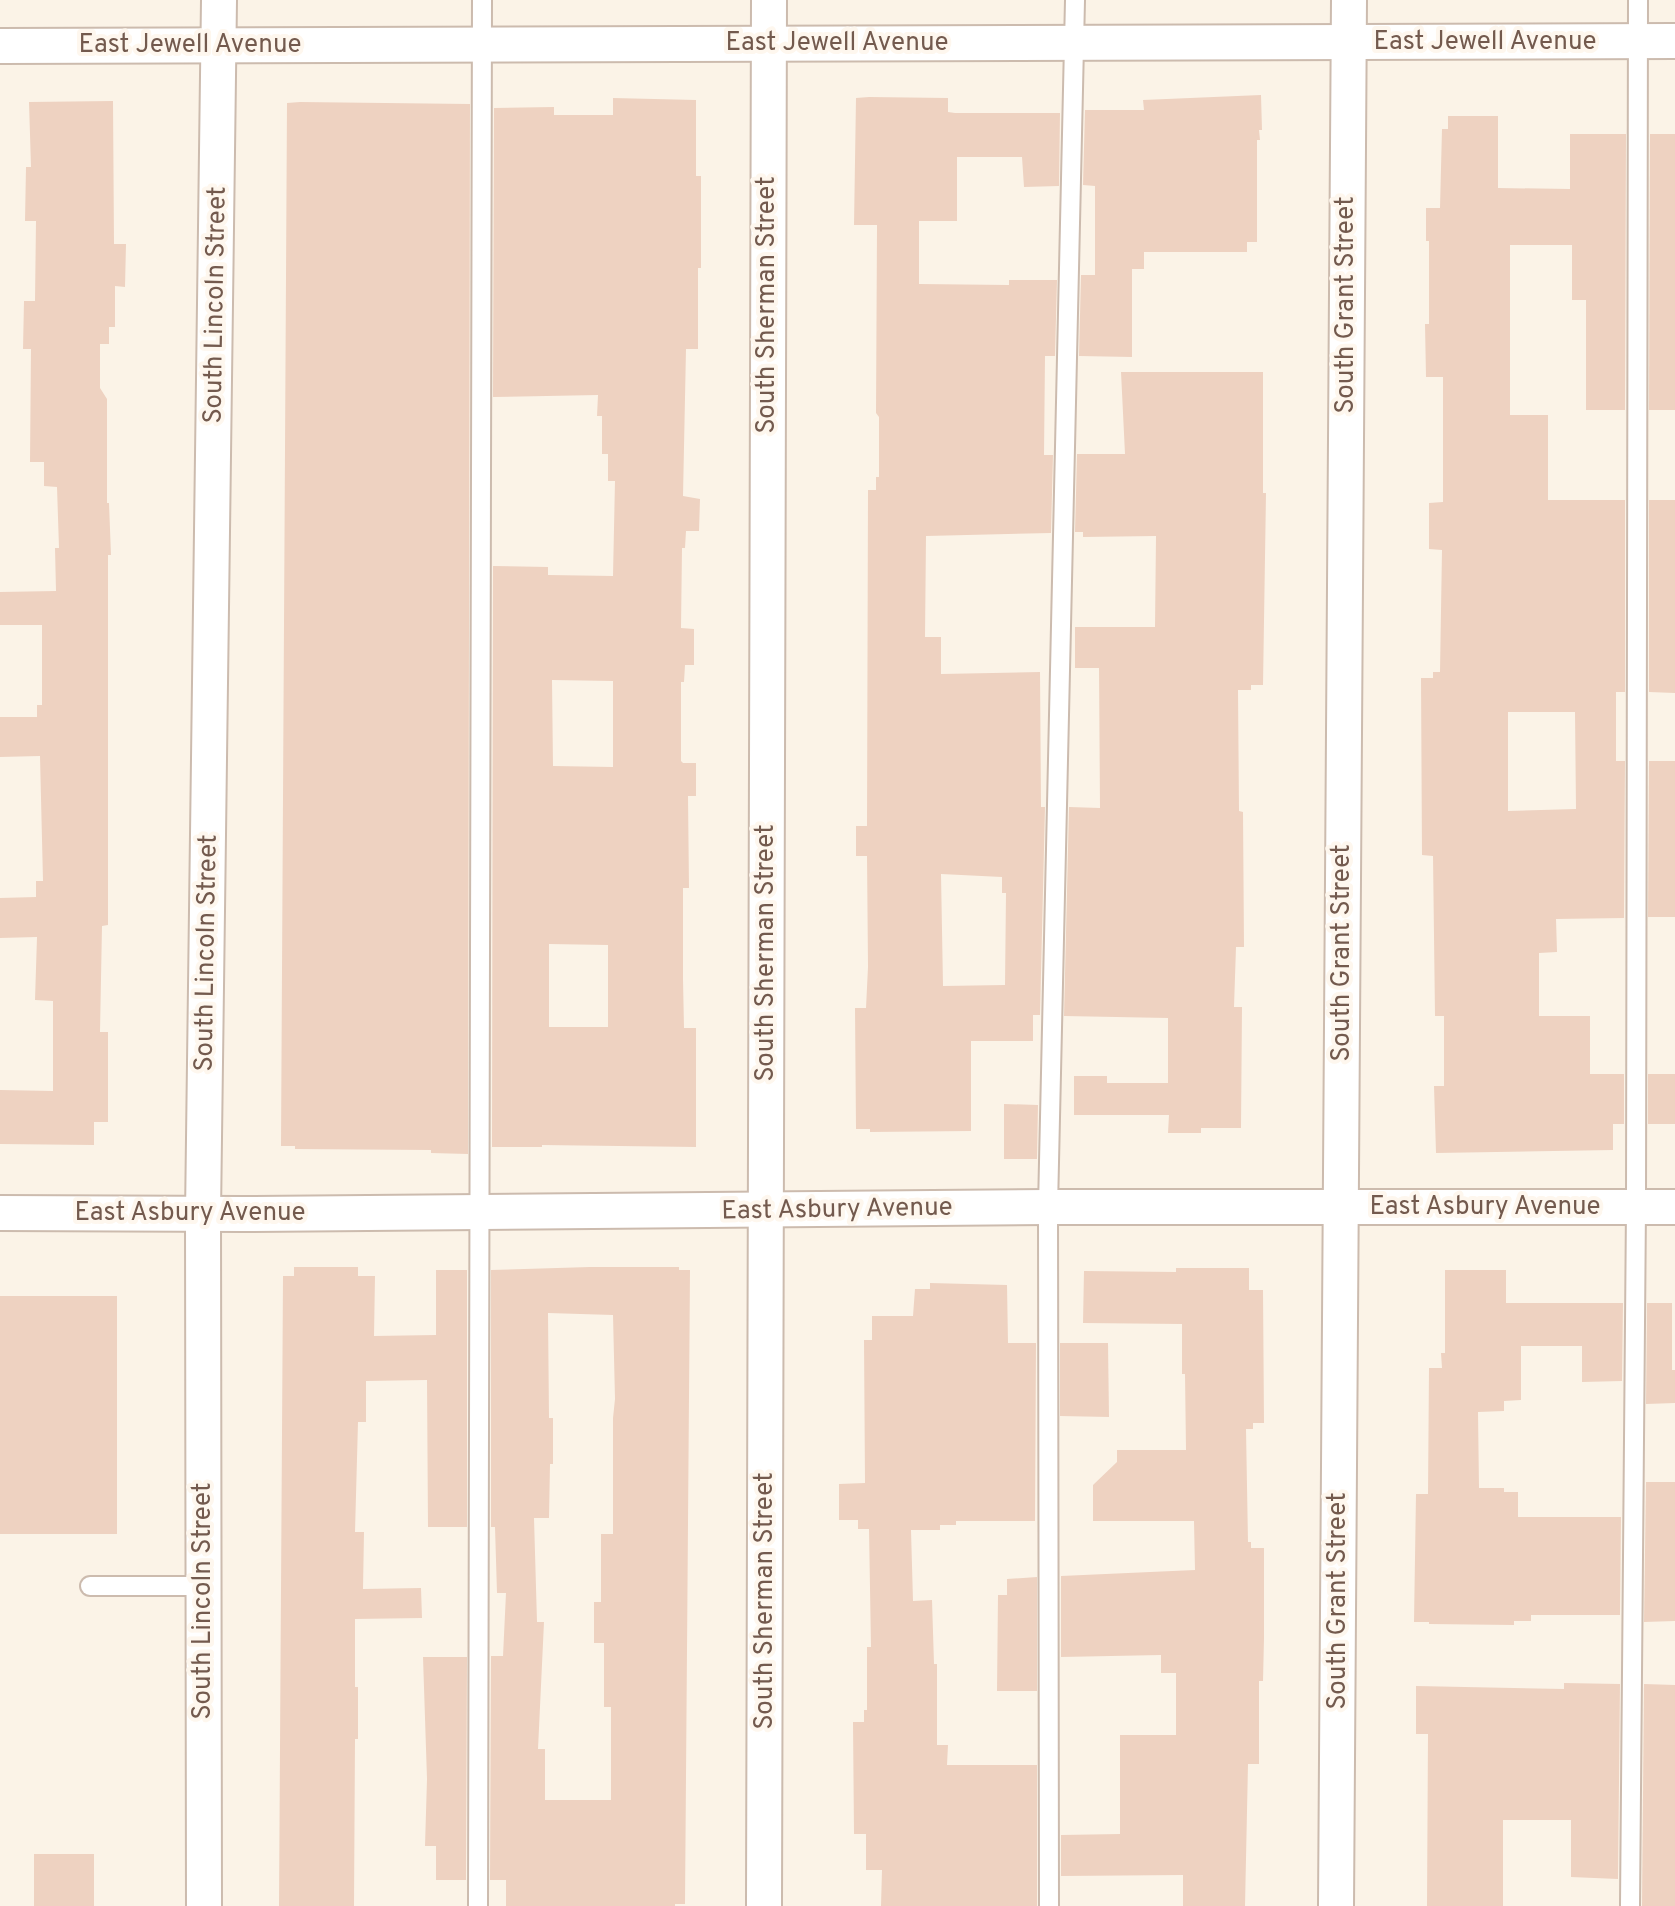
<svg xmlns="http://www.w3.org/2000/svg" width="1675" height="1906" viewBox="0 0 1675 1906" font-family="Overpass,sans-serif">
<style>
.building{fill:#eed2c1;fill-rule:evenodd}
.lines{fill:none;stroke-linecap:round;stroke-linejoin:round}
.lane-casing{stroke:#ccbbae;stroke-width:22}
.street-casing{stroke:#ccbbae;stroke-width:38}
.lane{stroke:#fff;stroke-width:18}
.street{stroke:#fff;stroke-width:34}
.labels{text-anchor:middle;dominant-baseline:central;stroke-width:8;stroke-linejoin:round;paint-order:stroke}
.street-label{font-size:26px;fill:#735a4e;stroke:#fef7ee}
</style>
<rect width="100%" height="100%" fill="#fbf3e7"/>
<g class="building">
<polygon points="1261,95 1262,130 1259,130 1260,140 1257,140 1257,242 1247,242 1247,252 1144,252 1144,269 1132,269 1132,357 1079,356 1081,275 1095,275 1095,186 1083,185 1085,110 1144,110 1143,100"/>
<path d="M869,97L948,98V112L955,113H1060L1059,186L1024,187L1022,157H957V221H919V284L1009,285V280H1057L1055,356H1045L1044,455H1053L1051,533L926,536L925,637H941V674L1040,672L1041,807H1045L1040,1015H1033V1041H971V1131L870,1132V1129H856L855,1008H866L868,967L867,856H856V826H867L868,490H876V477H879V417L876,413L877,228V225H854L856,98ZM941,874L1002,877V893H1006L1005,985L943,986Z"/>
<path d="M613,98L696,100V176H701V268H698V349H686L683,496L700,499L699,531H686L685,548H682L681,628L694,629V665H685L684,682H681V761L683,763H696V796H688L689,888H683V979L684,1028H696V1147L542,1145V1147H492L493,566L548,567V575L613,576L615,481H608V454H602V416H597L598,395L493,397L494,108L554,107V115H613ZM552,680L613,681V767L553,766ZM549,944L608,945V1027H549Z"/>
<polygon points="113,101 114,244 126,244 125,287 115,286 115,327 109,327 109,344 100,344 100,388 107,399 107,503 109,503 111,555 108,555 108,925 102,926 100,1032 108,1032 108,1122 94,1122 94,1145 0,1144 0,1090 53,1091 53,1001 35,1000 37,937 0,938 0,898 36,897 36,881 43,881 40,756 0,757 0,717 37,717 37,705 42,705 42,625 0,625 0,592 56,591 55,548 59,548 57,487 44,486 44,462 30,462 31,349 23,349 24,301 35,301 36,221 25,221 26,167 31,167 29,102"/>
<polygon points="300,102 470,104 468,1154 431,1153 431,1150 295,1149 295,1146 281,1146 287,103"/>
<path d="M1448,116H1498V188L1570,189V134H1626L1625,410H1586V300H1572V245H1510V415H1548V500H1625V692H1616V761H1625L1624,918L1556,919L1557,952L1539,953V1016H1590V1074H1624V1124H1613V1150L1436,1153L1434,1086H1444V1016H1435L1433,856L1422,855L1421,678H1433V672H1440L1442,550L1429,549V503L1443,502V377H1426L1425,324H1429V241H1426V208H1440L1442,129H1448ZM1508,712H1575L1576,809L1508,811Z"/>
<polygon points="1650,134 1675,134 1675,410 1649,410"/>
<polygon points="1121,372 1263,372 1263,493 1266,493 1263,685 1251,685 1251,690 1238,690 1239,811 1243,812 1244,947 1236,947 1234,1007 1242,1007 1241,1128 1201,1128 1201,1133 1168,1133 1169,1115 1074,1115 1074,1076 1107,1076 1107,1083 1168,1083 1168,1018 1064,1016 1069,807 1100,808 1099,668 1075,668 1075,627 1155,627 1156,536 1083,537 1083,532 1075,532 1077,454 1125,454"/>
<polygon points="1649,500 1675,500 1675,693 1649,692"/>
<polygon points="1649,761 1675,761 1675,917 1648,917"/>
<rect x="1648" y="1074" width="27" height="50"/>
<polygon points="1004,1104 1038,1105 1037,1159 1004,1159"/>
<polygon points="294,1267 358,1267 358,1276 375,1276 374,1336 436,1335 436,1270 467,1270 467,1527 428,1527 427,1380 366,1381 366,1422 358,1422 355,1532 364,1532 363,1589 421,1588 422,1618 355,1619 355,1687 358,1687 358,1739 355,1739 354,1906 279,1906 283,1276 294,1276"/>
<path d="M590,1267H679V1270H690L685,1904H675V1906H506V1880H490L491,1656H503L506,1593H497L495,1527H491V1270ZM548,1313L613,1315L615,1399L613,1418V1534H601V1602H594V1643H604V1707H611V1800H545V1749H538L544,1622H537L534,1518H549L550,1464H553V1418H549Z"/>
<polygon points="1176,1268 1249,1268 1249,1290 1263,1290 1264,1423 1253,1423 1253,1429 1246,1429 1248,1542 1251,1542 1251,1548 1264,1548 1264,1638 1263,1681 1259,1681 1259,1764 1248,1764 1245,1906 1183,1906 1183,1875 1061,1876 1061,1835 1120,1834 1120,1735 1176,1735 1176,1673 1161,1673 1161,1655 1061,1657 1061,1576 1195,1570 1194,1521 1093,1521 1093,1485 1117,1462 1117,1450 1186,1450 1185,1374 1182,1374 1182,1324 1083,1323 1084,1271 1176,1272"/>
<polygon points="1445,1270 1506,1270 1506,1303 1623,1303 1622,1381 1582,1382 1582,1346 1521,1346 1521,1400 1504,1401 1504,1411 1478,1412 1479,1488 1504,1488 1504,1492 1518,1492 1518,1517 1621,1517 1620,1615 1531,1615 1531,1621 1514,1621 1514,1625 1429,1624 1429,1622 1414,1622 1416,1494 1428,1494 1429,1368 1442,1368 1441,1353 1445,1353"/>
<polygon points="930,1283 1007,1285 1008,1343 1036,1343 1035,1521 956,1521 956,1525 940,1525 940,1530 911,1530 913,1601 932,1600 934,1664 937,1664 937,1745 948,1745 947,1765 1037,1765 1037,1906 881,1906 882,1870 866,1870 866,1834 854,1834 853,1722 864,1722 864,1710 867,1710 867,1647 871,1647 869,1529 858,1529 858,1520 839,1520 839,1484 865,1483 864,1340 872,1340 872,1316 913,1316 915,1289 930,1289"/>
<rect x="0" y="1296" width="117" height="238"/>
<polygon points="1647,1303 1672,1303 1672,1370 1675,1370 1675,1403 1646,1404"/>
<polygon points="1060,1343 1108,1343 1109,1417 1060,1416"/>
<polygon points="1646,1482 1675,1482 1675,1621 1644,1622"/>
<polygon points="1037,1577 1037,1691 997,1691 998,1595 1007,1595 1007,1579"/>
<polygon points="423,1657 467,1657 466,1880 436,1880 436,1846 425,1846 427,1779"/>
<polygon points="1564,1683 1620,1684 1618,1879 1571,1877 1571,1820 1503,1820 1503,1906 1427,1906 1428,1734 1416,1734 1416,1686 1564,1689"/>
<polygon points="1644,1684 1675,1685 1675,1906 1642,1906"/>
<rect x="34" y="1854" width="60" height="52"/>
</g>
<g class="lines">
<defs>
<g id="lane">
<polyline points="90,1586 203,1586"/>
<polyline points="478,1906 482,0"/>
<polyline points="1049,1906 1048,1207 1075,0"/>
<polyline points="1630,1906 1636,1207 1638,0"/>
</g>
<g id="street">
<polyline points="0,46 1675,41"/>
<polyline points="0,1213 242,1214 1048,1207 1675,1207"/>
<polyline points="204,1906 203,1214 219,0"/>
<polyline points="764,1906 769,0"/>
<polyline points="1336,1906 1349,0"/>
</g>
</defs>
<use href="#lane" class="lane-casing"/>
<use href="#street" class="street-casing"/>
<use href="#lane" class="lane"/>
<use href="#street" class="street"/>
</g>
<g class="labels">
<g class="street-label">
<text x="1485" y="42">East Jewell Avenue</text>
<text x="837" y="43">East Jewell Avenue</text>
<text x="190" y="45">East Jewell Avenue</text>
<text transform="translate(216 305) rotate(-89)">South Lincoln Street</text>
<text transform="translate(767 305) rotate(-90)">South Sherman Street</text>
<text transform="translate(1346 305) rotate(-90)">South Grant Street</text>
<text transform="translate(207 953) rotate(-89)">South Lincoln Street</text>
<text transform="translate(766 953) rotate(-90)">South Sherman Street</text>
<text transform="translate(1342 953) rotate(-90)">South Grant Street</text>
<text x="1485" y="1207">East Asbury Avenue</text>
<text transform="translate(837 1210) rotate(-1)">East Asbury Avenue</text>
<text x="190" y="1213">East Asbury Avenue</text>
<text transform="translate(203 1601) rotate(-90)">South Lincoln Street</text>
<text transform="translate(765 1601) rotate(-90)">South Sherman Street</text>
<text transform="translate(1338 1601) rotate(-90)">South Grant Street</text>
</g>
</g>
</svg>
